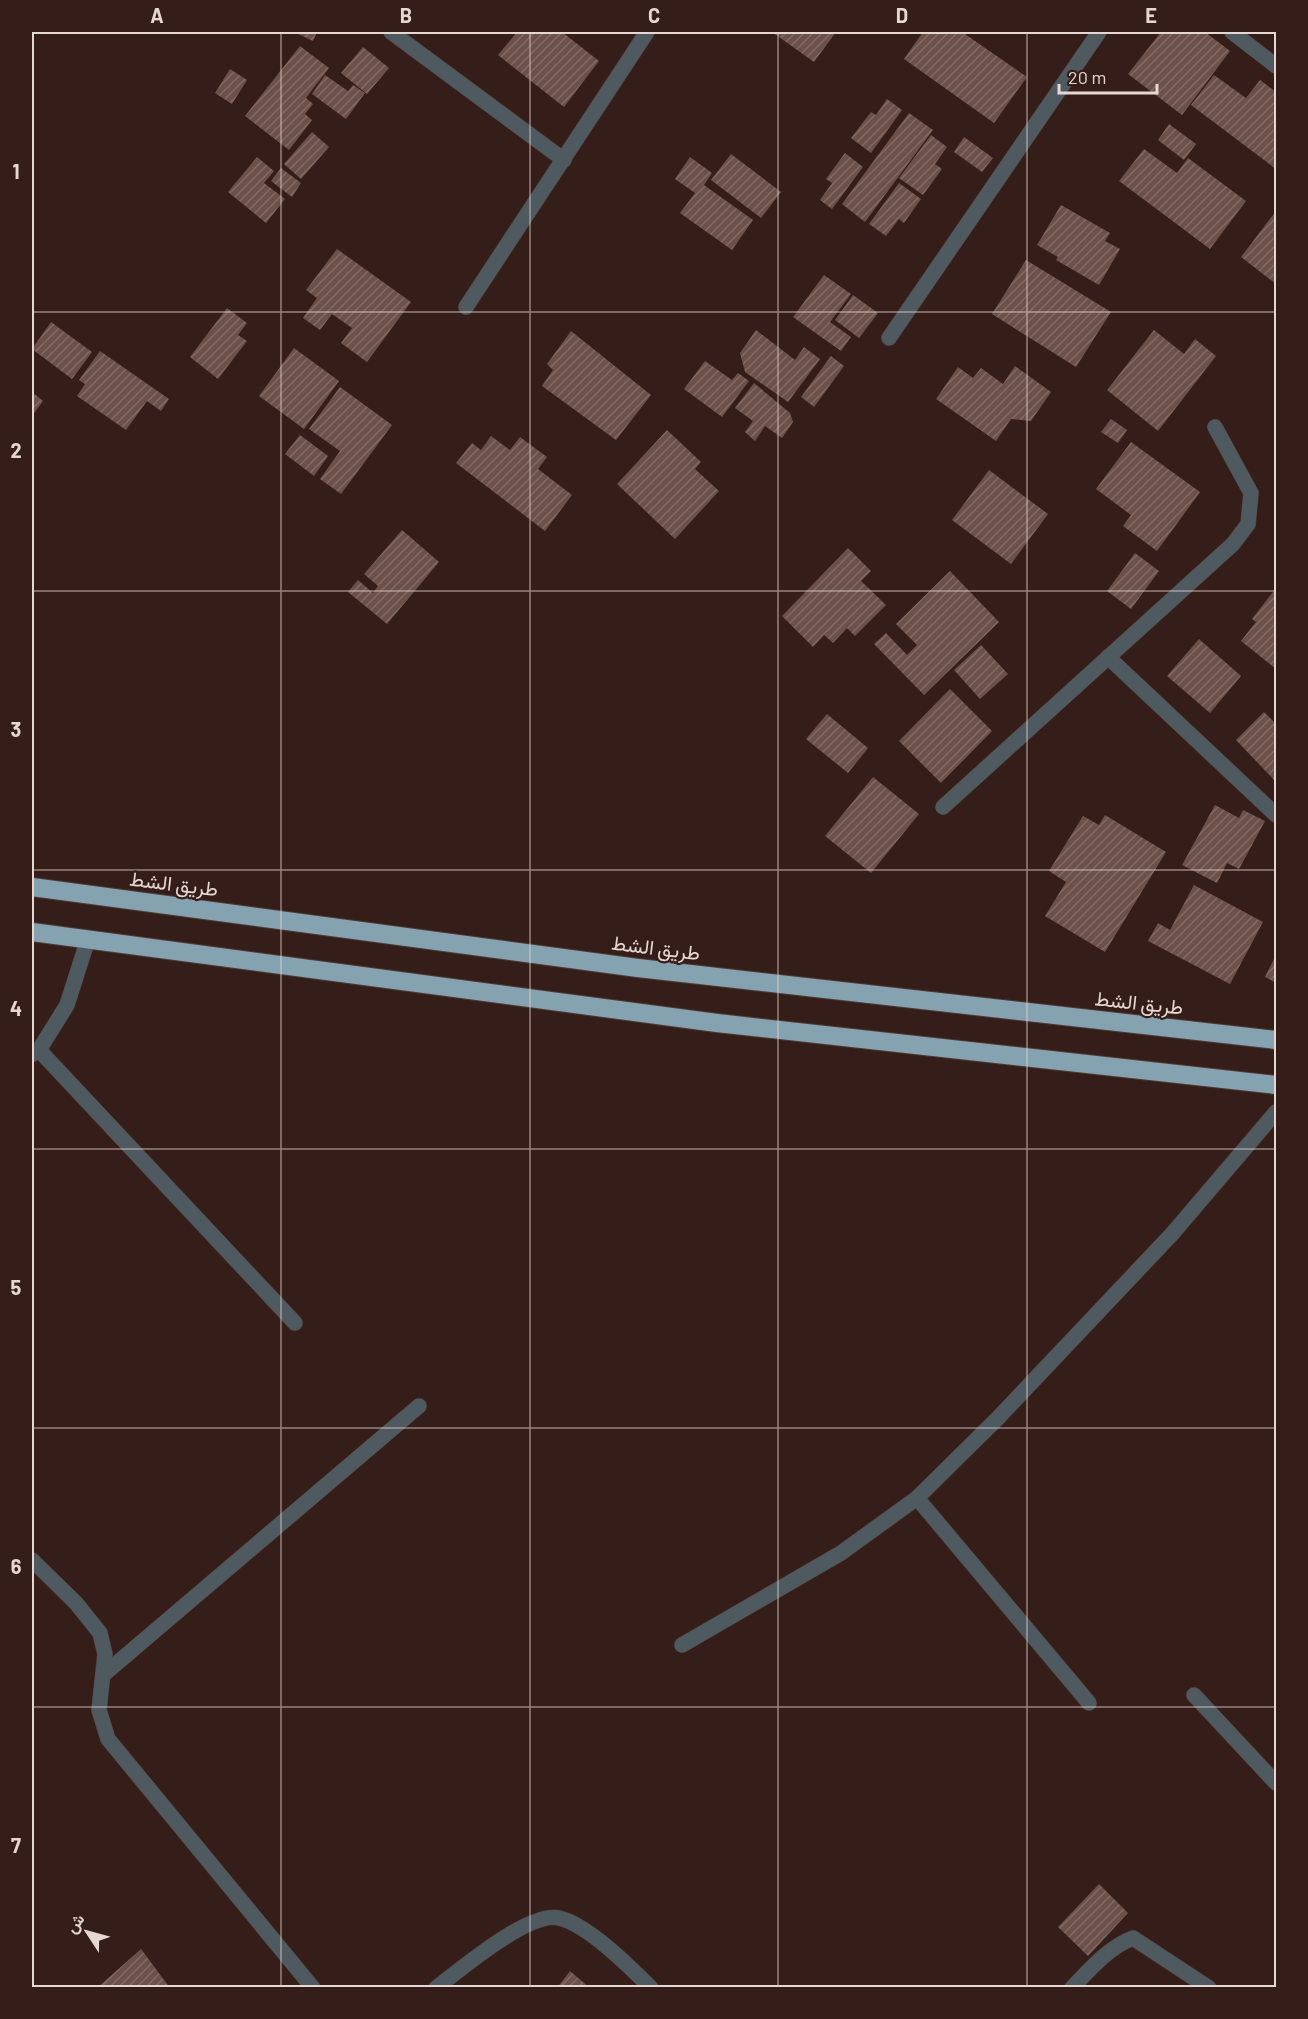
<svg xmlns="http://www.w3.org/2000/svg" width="1308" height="2019" viewBox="0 0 1308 2019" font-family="Barlow,Vazirmatn,sans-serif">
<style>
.building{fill:url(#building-hatch)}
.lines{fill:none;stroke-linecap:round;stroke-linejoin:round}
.minor-casing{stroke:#513c37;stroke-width:16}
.highway-casing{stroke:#513c37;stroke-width:20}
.minor{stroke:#4e5a5f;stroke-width:15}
.highway{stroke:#85a2b0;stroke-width:18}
.grid{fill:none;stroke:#e7d7d3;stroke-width:1.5;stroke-opacity:0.55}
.labels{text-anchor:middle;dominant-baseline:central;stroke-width:4.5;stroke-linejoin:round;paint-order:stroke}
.street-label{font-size:20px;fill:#e7d7d3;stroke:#351e19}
.neatline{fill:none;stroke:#e7d7d3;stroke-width:2}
.grid-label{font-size:20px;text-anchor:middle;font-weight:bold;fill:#e7d7d3}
</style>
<defs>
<pattern id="building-hatch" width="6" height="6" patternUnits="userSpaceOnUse" patternTransform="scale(1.5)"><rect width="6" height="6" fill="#6c514b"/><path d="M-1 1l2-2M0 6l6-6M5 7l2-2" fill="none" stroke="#816964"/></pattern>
</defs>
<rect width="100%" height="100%" fill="#351e19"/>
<g class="building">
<polygon points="294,32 317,32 313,41"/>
<polygon points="517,32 562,32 599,61 564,107 498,55"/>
<polygon points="772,32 836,32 814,62"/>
<polygon points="923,32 962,32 1027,77 994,123 904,59"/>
<polygon points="1161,32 1205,32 1230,51 1182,115 1128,74"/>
<polygon points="300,46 329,68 306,98 313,104 305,114 312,120 289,150 245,116"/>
<polygon points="363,47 389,68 367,94 341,73"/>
<polygon points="230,69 247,80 232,104 215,93"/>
<polygon points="325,75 348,91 353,85 365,93 346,119 312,94"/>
<polygon points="1214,75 1246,98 1260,80 1276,92 1276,169 1191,105"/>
<polygon points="887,99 902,110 871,153 851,138 871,112 876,115"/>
<polygon points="909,113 933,130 865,222 842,204"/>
<polygon points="1169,124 1196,144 1184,160 1158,140"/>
<polygon points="312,132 329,147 301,179 284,164"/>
<polygon points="931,135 947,147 935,164 942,169 923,195 899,178"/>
<polygon points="964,137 993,158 982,172 954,152"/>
<polygon points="1144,149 1177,173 1188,158 1246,201 1210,249 1119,181"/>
<polygon points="845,153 863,167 832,209 820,200 832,183 826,179"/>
<polygon points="731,154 781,192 761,218 711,180"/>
<polygon points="257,157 274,171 264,183 285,199 266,223 228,192"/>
<polygon points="690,157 712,173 704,185 753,220 732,250 680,213 695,193 675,179"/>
<polygon points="281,168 301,183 292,197 271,181"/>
<polygon points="899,183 921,199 904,223 899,219 886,236 869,224"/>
<polygon points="1061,205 1110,233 1105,241 1120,249 1099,285 1056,260 1058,257 1037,245"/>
<polygon points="1276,211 1276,284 1241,257"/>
<polygon points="337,249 411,302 367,362 341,343 352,328 332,314 320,330 303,318 317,298 306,290"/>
<polygon points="1026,260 1111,312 1076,367 992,314"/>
<polygon points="824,275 851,294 830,322 851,337 841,351 793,317"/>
<polygon points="853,295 878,313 859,338 835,320"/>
<polygon points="227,308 247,323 238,335 247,341 218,379 190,357"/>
<polygon points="51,322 92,352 72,379 32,349"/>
<polygon points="756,330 795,360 804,347 820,359 788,402 745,372 740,353"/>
<polygon points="1154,330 1184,354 1195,339 1216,356 1158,431 1107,390"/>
<polygon points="571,331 651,395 616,440 542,386 553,370 547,364"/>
<polygon points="294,348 339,381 304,429 259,396"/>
<polygon points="100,351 169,399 161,411 147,401 126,430 77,396 85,384 79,380"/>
<polygon points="831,356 844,366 814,407 801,397"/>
<polygon points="705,361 732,380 738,373 749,381 722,417 684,389"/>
<polygon points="1015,366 1051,392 1031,421 1011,419 996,441 936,399 958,367 973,378 981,368 1003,384"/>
<polygon points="754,383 790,413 793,422 782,438 765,426 755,441 745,432 753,421 735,408"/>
<polygon points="340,387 392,425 341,494 320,479 340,451 309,429"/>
<polygon points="32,392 43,401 32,416"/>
<polygon points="1111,419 1127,430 1118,443 1101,432"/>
<polygon points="667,430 701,462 695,469 719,491 675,539 617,484"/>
<polygon points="300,435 328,456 314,476 285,454"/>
<polygon points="491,436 510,450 520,437 547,457 538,469 572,495 545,531 456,463 472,443 481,450"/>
<polygon points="1131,442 1200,492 1157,551 1123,526 1131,515 1096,489"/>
<polygon points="989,470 1048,514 1011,564 952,520"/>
<polygon points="402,530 439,562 387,624 348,592 358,580 373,593 378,586 364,574"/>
<polygon points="848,548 871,571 861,581 886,605 855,636 847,628 833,643 824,635 813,647 782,616"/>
<polygon points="1135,553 1159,571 1131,609 1107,591"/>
<polygon points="950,571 999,622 924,695 874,644 886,633 907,655 917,645 896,624"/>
<polygon points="1276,588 1276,669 1241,641 1256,622 1252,619"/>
<polygon points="1199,639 1241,676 1210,713 1167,676"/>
<polygon points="981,645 1008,674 980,699 954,670"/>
<polygon points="950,689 992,731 941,783 899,741"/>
<polygon points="1264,712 1276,724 1276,782 1236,740"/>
<polygon points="827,714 868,748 848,773 806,739"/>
<polygon points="873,777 919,814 871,873 825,836"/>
<polygon points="1215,805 1239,818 1243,810 1265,821 1239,869 1227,863 1217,883 1182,865"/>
<polygon points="1105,815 1166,852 1105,952 1045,916 1066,882 1049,871 1083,816 1099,825"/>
<polygon points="1194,885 1263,922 1230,984 1148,941 1158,923 1170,930"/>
<polygon points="1276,955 1276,983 1265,977"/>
<polygon points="1099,1884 1128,1913 1088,1956 1058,1927"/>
<polygon points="141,1949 170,1988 97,1988"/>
<polygon points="570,1971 590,1988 557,1988"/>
</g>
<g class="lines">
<defs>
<g id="minor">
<polyline points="391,32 564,160"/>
<polyline points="1232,32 1276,66"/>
<polyline points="466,307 647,32"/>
<polyline points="889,338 1099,32"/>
<polyline points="1108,657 1276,815"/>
<polyline points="943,807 1233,544 1248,524 1251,493 1215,427"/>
<polyline points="39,1050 295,1323"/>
<polyline points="33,1054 39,1050 67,1005 88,939"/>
<polyline points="917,1498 1089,1703"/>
<polyline points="32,1560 76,1603 100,1633 105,1654 99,1710 108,1739 313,1988"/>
<polyline points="682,1645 841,1553 917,1498 998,1418 1172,1234 1276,1112"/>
<polyline points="103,1675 419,1406"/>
<polyline points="1194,1695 1276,1783"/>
<path d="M436,1988C461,1969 529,1911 559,1918C587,1924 630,1967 651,1988"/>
<path d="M1072,1988C1090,1969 1109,1947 1133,1938L1209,1988"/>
</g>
<g id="highway">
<polyline points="32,887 638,968 1276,1040"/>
<polyline points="32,932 717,1023 1276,1085"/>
</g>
</defs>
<use href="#minor" class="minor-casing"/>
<use href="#highway" class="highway-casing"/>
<use href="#minor" class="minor"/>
<use href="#highway" class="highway"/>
</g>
<path class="grid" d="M281,32V1988M530,32V1988M778,32V1988M1027,32V1988M32,312H1276M32,591H1276M32,870H1276M32,1149H1276M32,1428H1276M32,1707H1276"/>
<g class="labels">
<g class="street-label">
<text transform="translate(174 883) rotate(7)">طريق الشط</text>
<text transform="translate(656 947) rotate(7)">طريق الشط</text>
<text transform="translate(1139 1002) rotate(6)">طريق الشط</text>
</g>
</g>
<rect width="1308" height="2019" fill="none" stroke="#351e19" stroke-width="66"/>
<g transform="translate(87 1932) rotate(306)" stroke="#351e19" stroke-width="4.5" paint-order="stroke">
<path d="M0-4.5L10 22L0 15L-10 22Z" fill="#e7d7d3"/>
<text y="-9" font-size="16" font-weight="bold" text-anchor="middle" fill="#e7d7d3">ش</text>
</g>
<path d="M1059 84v9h98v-9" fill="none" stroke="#e7d7d3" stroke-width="3"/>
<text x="1068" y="84" font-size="18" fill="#e7d7d3" stroke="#351e19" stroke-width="4.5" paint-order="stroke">20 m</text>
<rect x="33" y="33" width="1242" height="1953" class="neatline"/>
<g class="grid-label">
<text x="157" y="23">A</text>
<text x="406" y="23">B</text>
<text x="654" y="23">C</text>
<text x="902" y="23">D</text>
<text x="1151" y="23">E</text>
<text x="16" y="179">1</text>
<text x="16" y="458">2</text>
<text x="16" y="737">3</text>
<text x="16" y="1016">4</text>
<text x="16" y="1295">5</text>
<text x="16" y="1574">6</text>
<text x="16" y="1853">7</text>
</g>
</svg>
